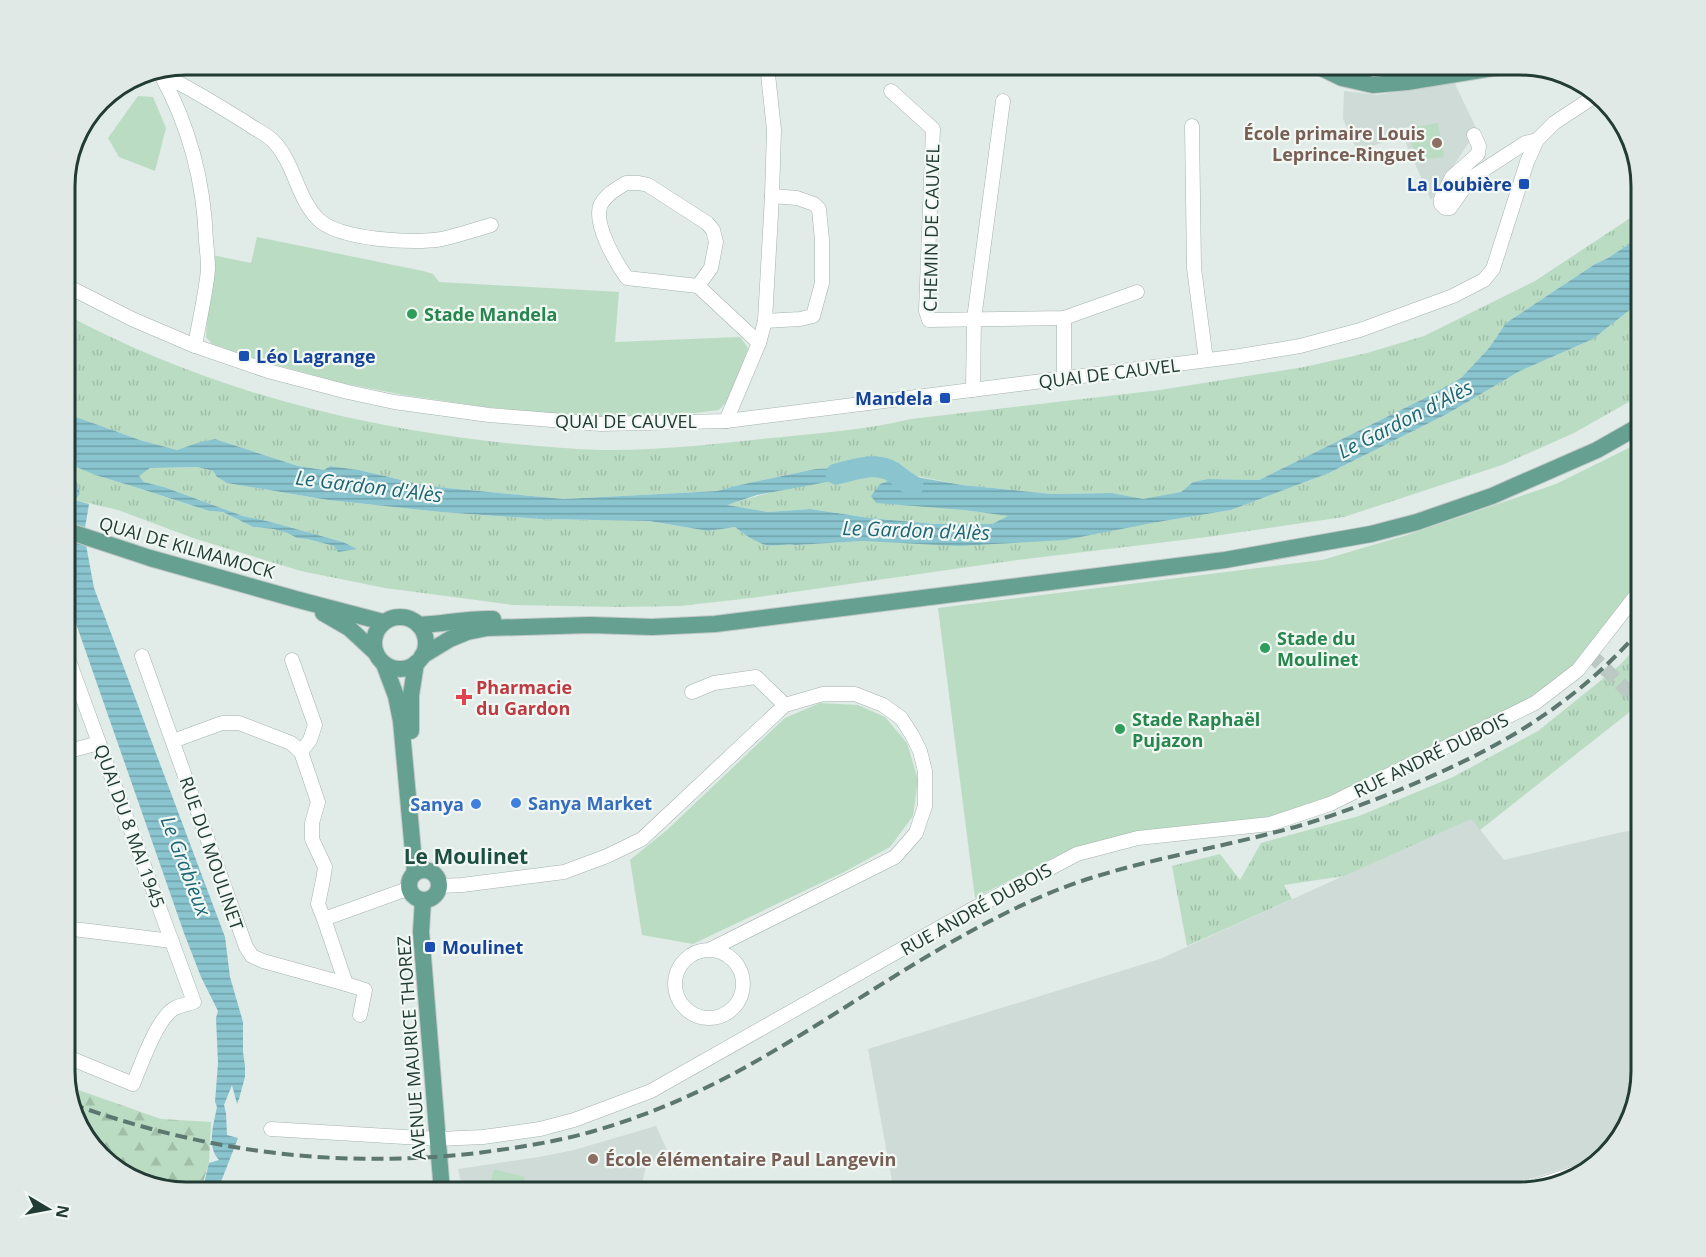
<svg xmlns="http://www.w3.org/2000/svg" width="1706" height="1257" viewBox="0 0 1706 1257" font-family="'Open Sans',sans-serif">
<style>
.built{fill:#cfdbd6}
.grass{fill:url(#grass-tufts)}
.forest{fill:url(#forest-firs)}
.park{fill:#badcc3}
.water{fill:url(#water-rules)}
.lines{fill:none;stroke-linecap:round;stroke-linejoin:round}
.river{stroke:#8ac5cf;stroke-width:21}
.minor-tunnel{stroke:#bbc8c3;stroke-width:14;stroke-dasharray:14 7;stroke-linecap:butt}
.minor-casing{stroke:#a4b3ae;stroke-width:15}
.major-casing{stroke:#c1c8c6;stroke-width:18}
.minor{stroke:#fff;stroke-width:14}
.major{stroke:#66a091;stroke-width:16}
.rail{stroke:#5c7770;stroke-width:4;stroke-dasharray:12 6;stroke-linecap:butt}
.education-dot{fill:#8d6e63;stroke:#f1f8f4;stroke-width:2}
.transit-dot{fill:#1a4fb4;stroke:#f1f8f4;stroke-width:2}
.leisure-dot{fill:#2e9e5b;stroke:#f1f8f4;stroke-width:2}
.health-dot{fill:#e0444e;stroke:#f1f8f4;stroke-width:2}
.shop-dot{fill:#3f7fe0;stroke:#f1f8f4;stroke-width:2}
.labels{text-anchor:middle;dominant-baseline:central;stroke-width:4.5;stroke-linejoin:round;paint-order:stroke}
.education-label{font-size:18px;font-weight:bold;fill:#785e54;stroke:#f1f8f4;text-anchor:end}
.transit-label{font-size:18px;font-weight:bold;fill:#164399;stroke:#f1f8f4;text-anchor:end}
.street-label{font-size:18px;fill:#223b34;stroke:#f1f8f4}
.leisure-label{font-size:18px;font-weight:bold;fill:#27864d;stroke:#f1f8f4;text-anchor:start}
.health-label{font-size:18px;font-weight:bold;fill:#be3a42;stroke:#f1f8f4;text-anchor:start}
.shop-label{font-size:18px;font-weight:bold;fill:#366cbe;stroke:#f1f8f4;text-anchor:start}
.water-label{font-size:20px;font-style:italic;fill:#1d6776;stroke:#f1f8f4}
.quarter-label{font-size:21px;font-weight:bold;fill:#1e4d42;stroke:#f1f8f4}
.rim{fill:none;stroke:#223b34;stroke-width:3}
</style>
<defs>
<pattern id="grass-tufts" width="24" height="20" patternUnits="userSpaceOnUse" patternTransform="scale(1.5)"><rect width="24" height="20" fill="#badcc3"/><path d="M3 7l-1-3M5 7V3M7 7l1-3M15 17l-1-3M17 17v-4M19 17l1-3" fill="none" stroke="#a0bea8"/></pattern>
<pattern id="forest-firs" width="22" height="20" patternUnits="userSpaceOnUse" patternTransform="scale(1.5)"><rect width="22" height="20" fill="#badcc3"/><path d="M5 1l3.5 6h-7zM16 11l3.5 6h-7z" fill="#a0bea8"/></pattern>
<pattern id="water-rules" width="6" height="5" patternUnits="userSpaceOnUse" patternTransform="scale(1.5)"><rect width="6" height="5" fill="#8ac5cf"/><path d="M0 2.5h6" fill="none" stroke="#70a1a9"/></pattern>
</defs>
<rect width="100%" height="100%" fill="#e1ebe7"/>
<g class="built">
<polygon points="1454,82 1477,130 1431,200 1403,137 1357,150 1343,119 1344,91 1377,95"/>
<polygon points="1471,818 1504,860 1622,832 1641,830 1641,1072 1617,1145 1603,1156 1514,1184 1494,1192 894,1192 868,1049 1160,959"/>
<polygon points="656,1126 670,1157 647,1162 640,1192 463,1192 458,1169 539,1157 574,1150"/>
</g>
<g class="grass">
<path d="M1641,211V236L1608,258L1595,264L1506,323L1489,348L1461,378L1421,400L1259,480L1208,479L1193,482L1181,492L1143,500L1112,493L1052,494L962,485L892,471L964,510L1009,516L992,524H935L870,518L810,509L768,512L725,505L862,467L815,469L735,486L717,491L564,499L427,486L359,470L330,466L324,470L298,466L215,439L200,442L177,450L140,440L65,413V314C200,387 353,427 505,443C537,446 568,449 600,450C658,451 715,444 772,438C818,433 866,430 911,419L1160,390L1304,367L1367,353L1424,336L1535,281Z"/>
<path d="M1641,301V395L1574,433L1502,465L1344,517L1207,537L1010,561L751,598L680,606L616,607L514,605L385,588L301,571L193,538L118,510L75,500L80,494C77,480 76,477 65,468V462H67L95,475L135,487L209,511L223,512L253,527L273,529L287,533L297,538L307,539L334,546L338,552L343,542L271,522L243,516L164,487L144,482L138,476L150,468L197,467L213,471L217,477L227,483L328,500L441,512L540,519L649,521L708,531L735,527C744,534 755,542 766,545C775,547 786,543 796,545L1152,523L1231,510L1329,473L1447,414L1520,371L1593,339Z"/>
<polygon points="1641,642 1641,703 1480,830 1471,819 1344,876 1284,885 1292,899 1187,946 1172,866 1220,854 1240,880 1261,843 1359,816 1453,777 1538,731 1620,665"/>
</g>
<polygon class="forest" points="67,1086 161,1119 211,1122 209,1163 200,1192 185,1192 112,1168 81,1132"/>
<g class="park">
<polygon points="138,96 153,97 166,128 155,171 119,157 108,138"/>
<polygon points="1438,123 1444,157 1415,161 1409,128"/>
<polygon points="257,237 423,271 433,274 439,282 619,292 615,342 740,337 748,348 730,398 719,410 670,416 604,418 485,407 404,395 342,383 262,361 212,344 206,337 212,255 251,263"/>
<polygon points="1641,442 1641,577 1565,676 1543,692 1332,797 1263,820 1106,840 1067,851 975,898 938,608 1322,560 1407,535 1556,484"/>
<polygon points="820,703 858,705 885,717 907,743 918,780 913,816 890,847 844,872 693,944 642,935 630,860 667,830 785,718"/>
<polygon points="494,1169 525,1177 521,1192 488,1192"/>
</g>
<g class="water">
<path d="M1641,236V301L1593,339L1520,371L1447,414L1329,473L1231,510L1152,523L1065,540L958,546L863,541L796,545C786,543 774,547 766,545C755,542 744,534 735,527L708,531L649,521L540,519L441,512L328,500L227,483L217,477L213,471L197,467L150,468L139,476L144,482L164,487L243,516L271,522L343,542L357,549L338,552L334,546L307,539L297,538L287,533L273,529L253,527L223,512L209,511L135,487L95,475L65,462V413L140,440L177,450L200,442L215,439L298,466L324,470L330,466L359,470L427,486L564,499L717,491L735,486L815,469L864,467L838,480L757,495L727,505L768,512L810,509L870,518L935,524H992L1008,516L964,510L876,503L871,496L880,484L894,479L891,471L905,475L962,485L1052,494L1112,493L1143,499L1181,492L1193,482L1208,479L1259,480L1421,400L1461,378L1489,348L1506,323L1595,264L1608,258Z"/>
<path d="M65,468C76,477 77,480 80,494L75,500L89,504L84,534L94,588L225,937L230,977L243,1022V1052L245,1066V1077L239,1099L237,1104L232,1085L224,1105L226,1113L227,1135L238,1138L217,1192H202L209,1163L219,1160C206,1147 214,1123 217,1107L215,1102L218,1063L216,1018L218,1011L201,977L184,933L65,592Z"/>
</g>
<g class="lines">
<path class="river" d="M836,474C855,470 875,461 893,472C900,477 905,482 913,486"/>
<polyline class="minor-tunnel" points="1590,654 1641,704"/>
<defs>
<g id="minor">
<path d="M160,73C189,125 204,181 206,241C207,250 208,260 208,269C206,294 199,321 195,346"/>
<path d="M161,74C191,88 217,105 245,122C254,129 268,134 275,143C295,165 297,198 318,219C339,240 414,244 442,239C459,235 475,230 491,225"/>
<polyline points="1373,85 1383,72 1392,65"/>
<polyline points="891,91 933,129 926,311 929,320 1064,318 1137,292"/>
<polyline points="1192,126 1194,268 1206,360"/>
<polyline points="1474,135 1479,146 1478,154 1452,177 1441,199 1441,204 1445,208 1450,208 1471,178 1525,143 1537,140"/>
<path d="M626,183H639L648,185L707,223L713,230L716,242L711,268L698,286L627,278C616,263 592,222 601,204C607,194 616,189 626,183Z"/>
<polyline points="65,285 132,319 195,346 268,371 348,392 394,402 489,415 601,424 726,421 1240,356 1300,346 1360,330 1453,296 1484,280 1493,269 1527,162 1537,140 1554,123 1598,94"/>
<polyline points="698,286 759,343 726,421"/>
<polyline points="1064,318 1064,379"/>
<polyline points="765,321 800,319 813,316 822,283 822,240 819,209 814,204 797,198 772,196"/>
<polyline points="759,343 765,321 772,196 774,130 767,65"/>
<polyline points="973,390 974,319 1003,101"/>
<polyline points="142,656 246,947 252,956 263,961 346,984"/>
<polyline points="292,660 315,725 310,740 301,752"/>
<polyline points="692,692 714,683 756,677 785,705"/>
<polyline points="173,741 222,723 239,723 291,743 301,752 318,802 312,823 312,839 325,867 323,880 318,904 324,919"/>
<polyline points="65,752 99,743"/>
<polyline points="440,886 462,885 564,872 607,856 642,839 785,705 823,694 855,694 883,705 901,718 912,735 920,751 925,771 925,806 916,833 895,857 711,949"/>
<polyline points="65,928 172,941"/>
<circle cx="709" cy="984" r="34"/>
<polyline points="360,1015 365,990 346,984 324,919 410,888"/>
<path d="M65,1056L133,1084C141,1065 158,1016 175,1008C181,1005 188,1004 194,1002L65,650"/>
<polyline points="271,1129 438,1139 483,1137 540,1129 574,1120 651,1091 969,911 1077,854 1138,838 1270,824 1330,804 1535,703 1578,670 1641,589"/>
<polyline points="1518,1192 1588,1169"/>
</g>
<g id="major">
<polyline points="1315,65 1342,78 1373,85 1407,82 1511,65"/>
<polyline points="65,530 150,558 299,600 383,622"/>
<polyline points="323,613 349,628 376,653"/>
<circle cx="400" cy="643" r="26"/>
<path d="M419,625C444,624 468,618 493,619"/>
<polyline points="422,656 450,639 467,632 487,628 590,625 652,627 715,624 1225,560 1371,534 1417,522 1492,496 1597,450 1641,425"/>
<polyline points="384,664 396,696 401,721 415,873"/>
<polyline points="411,731 411,695 416,663"/>
<circle cx="424" cy="885" r="15"/>
<polyline points="423,900 421,932 442,1192"/>
</g>
</defs>
<use href="#minor" class="minor-casing"/>
<use href="#major" class="major-casing"/>
<use href="#minor" class="minor"/>
<use href="#major" class="major"/>
<path class="rail" d="M72,1104C205,1152 336,1169 477,1153C516,1148 556,1142 594,1131C646,1116 697,1094 744,1068C849,1010 945,935 1057,890C1126,863 1200,852 1272,833C1314,823 1354,808 1394,792C1491,753 1571,709 1641,629"/>
</g>
<g class="education-dot">
<circle cx="1437" cy="143" r="6"/>
<circle cx="593" cy="1159" r="6"/>
</g>
<g class="transit-dot">
<rect x="1518" y="178" width="12" height="12" rx="3"/>
<rect x="238" y="350" width="12" height="12" rx="3"/>
<rect x="939" y="392" width="12" height="12" rx="3"/>
<rect x="424" y="941" width="12" height="12" rx="3"/>
</g>
<g class="leisure-dot">
<circle cx="412" cy="314" r="6"/>
<circle cx="1265" cy="648" r="6"/>
<circle cx="1120" cy="729" r="6"/>
</g>
<path class="health-dot" d="M461 688h6v6h6v6h-6v6h-6v-6h-6v-6h6z"/>
<g class="shop-dot">
<circle cx="516" cy="803" r="6"/>
<circle cx="476" cy="804" r="6"/>
</g>
<g class="labels">
<g class="education-label">
<text x="1425" y="133">École primaire Louis<tspan x="1425" dy="21">Leprince-Ringuet</tspan></text>
<text x="605" y="1159" text-anchor="start">École élémentaire Paul Langevin</text>
</g>
<g class="transit-label">
<text x="1512" y="184">La Loubière</text>
<text x="256" y="356" text-anchor="start">Léo Lagrange</text>
<text x="933" y="398">Mandela</text>
<text x="442" y="947" text-anchor="start">Moulinet</text>
</g>
<g class="street-label">
<text transform="translate(931 228) rotate(-89)">CHEMIN DE CAUVEL</text>
<text transform="translate(1109 373) rotate(-7)">QUAI DE CAUVEL</text>
<text x="626" y="421">QUAI DE CAUVEL</text>
<text transform="translate(187 547) rotate(16)">QUAI DE KILMAMOCK</text>
<text transform="translate(1431 755) rotate(-26)">RUE ANDRÉ DUBOIS</text>
<text transform="translate(130 826) rotate(70)">QUAI DU 8 MAI 1945</text>
<text transform="translate(212 853) rotate(71)">RUE DU MOULINET</text>
<text transform="translate(976 909) rotate(-29)">RUE ANDRÉ DUBOIS</text>
<text transform="translate(411 1048) rotate(-94)">AVENUE MAURICE THOREZ</text>
</g>
<g class="leisure-label">
<text x="424" y="314">Stade Mandela</text>
<text x="1277" y="638">Stade du<tspan x="1277" dy="21">Moulinet</tspan></text>
<text x="1132" y="719">Stade Raphaël<tspan x="1132" dy="21">Pujazon</tspan></text>
</g>
<g class="health-label">
<text x="476" y="687">Pharmacie<tspan x="476" dy="21">du Gardon</tspan></text>
</g>
<g class="shop-label">
<text x="528" y="803">Sanya Market</text>
<text x="464" y="804" text-anchor="end">Sanya</text>
</g>
<g class="water-label">
<text transform="translate(1405 419) rotate(-27)">Le Gardon d'Alès</text>
<text transform="translate(369 486) rotate(7)">Le Gardon d'Alès</text>
<text transform="translate(916 530) rotate(2)">Le Gardon d'Alès</text>
<text transform="translate(186 866) rotate(69)">Le Grabieux</text>
</g>
<g class="quarter-label">
<text x="466" y="856">Le Moulinet</text>
</g>
</g>
<path d="M0 0H1706V1257H0ZM186 75H1520A111 111 0 0 1 1631 186V1071A111 111 0 0 1 1520 1182H186A111 111 0 0 1 75 1071V186A111 111 0 0 1 186 75Z" fill="#e0e9e5" fill-rule="evenodd"/>
<path class="rim" d="M186 75H1520A111 111 0 0 1 1631 186V1071A111 111 0 0 1 1520 1182H186A111 111 0 0 1 75 1071V186A111 111 0 0 1 186 75Z"/>
<g transform="translate(48 1209) rotate(100)" stroke="#f1f8f4" stroke-width="4.5" paint-order="stroke">
<path d="M0-4.5L10 22L0 15L-10 22Z" fill="#223b34"/>
<text y="-9" font-size="16" font-weight="bold" text-anchor="middle" fill="#223b34">N</text>
</g>
</svg>
